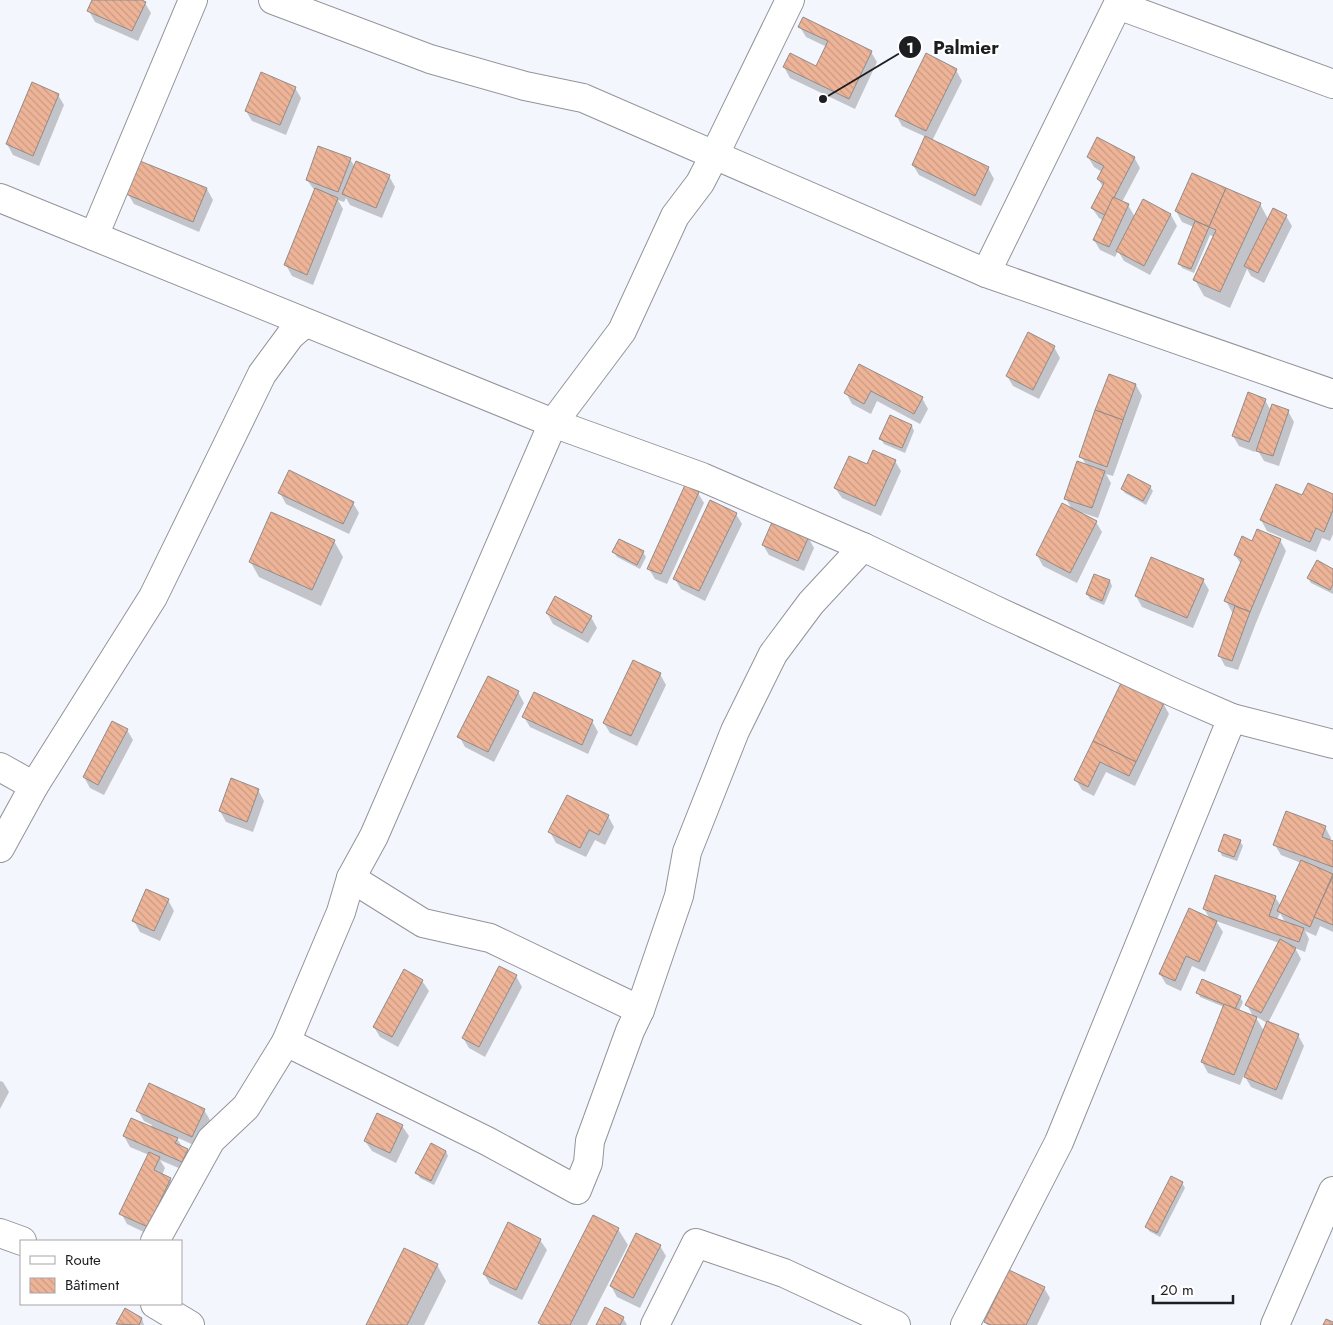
<svg xmlns="http://www.w3.org/2000/svg" width="1333" height="1325" viewBox="0 0 1333 1325" font-family="Jost,sans-serif">
<style>
.shadow{fill:#0003;fill-rule:evenodd}
.building{fill:url(#building-back-hatch);stroke:#928b88}
.lines{fill:none;stroke-linecap:round;stroke-linejoin:round}
.minor-casing{stroke:#92949a;stroke-width:30}
.minor{stroke:#fff;stroke-width:28}
.leader{fill:none;stroke:#1d1e21;stroke-width:2}
.callout-dot{fill:#1d1e21;stroke:#fff;stroke-width:2}
.mark-label{font-size:15px;text-anchor:middle;font-weight:bold;fill:#fff}
.callout-label{font-size:19px;text-anchor:middle;font-weight:bold;fill:#1d1e21;stroke:#fff;stroke-width:4.5;stroke-linejoin:round;paint-order:stroke}
</style>
<defs>
<pattern id="building-back-hatch" width="6" height="6" patternUnits="userSpaceOnUse" patternTransform="scale(1.25)"><rect width="6" height="6" fill="#eeb498"/><path d="M-1 5l2 2M0 0l6 6M5-1l2 2" fill="none" stroke="#cc9a83"/></pattern>
</defs>
<rect width="100%" height="100%" fill="#f4f6fd"/>
<g class="shadow">
<polygon points="94,0 139,0 145,3 151,13 138,41 95,22 89,11"/>
<polygon points="800,27 871,52 877,62 855,109 790,78 784,67 817,68 827,47 806,37"/>
<polygon points="956,70 962,81 932,141 988,168 994,179 981,206 919,175 913,165 926,137 902,126 896,115"/>
<polygon points="295,88 301,98 286,135 252,121 246,111"/>
<polygon points="58,95 64,105 39,166 13,155 7,144"/>
<polygon points="1088,157 1134,157 1140,168 1122,202 1128,205 1135,217 1144,201 1171,215 1177,226 1150,275 1124,261 1118,251 1115,257 1100,250 1094,240 1104,221 1099,218 1092,208 1103,187 1098,179 1102,172 1094,167"/>
<polygon points="350,159 355,167 389,176 395,187 382,218 350,205 346,198 344,202 338,200 343,209 313,285 292,276 286,265 315,191 307,180"/>
<polygon points="141,162 207,189 213,200 199,232 134,204 128,194"/>
<polygon points="1260,204 1268,219 1286,216 1292,226 1264,283 1251,276 1247,269 1230,308 1204,296 1195,280 1214,237 1210,235 1194,273 1182,268 1179,263 1194,227 1182,222 1176,211"/>
<polygon points="1054,347 1060,358 1039,399 1013,386 1007,376"/>
<polygon points="860,366 922,398 928,409 920,424 877,401 871,414 852,404 846,393"/>
<polygon points="1109,375 1136,385 1142,396 1113,476 1106,474 1111,483 1098,518 1083,513 1082,515 1096,522 1102,532 1077,583 1043,566 1037,555 1072,509 1066,499 1086,465 1081,456"/>
<polygon points="1265,400 1271,411 1288,411 1294,422 1279,466 1264,461 1257,449 1255,452 1239,446 1233,436"/>
<polygon points="912,426 914,431 905,453 884,444 881,439"/>
<polygon points="895,461 901,471 881,516 842,498 835,488 867,465"/>
<polygon points="1150,487 1153,491 1146,505 1125,493 1122,489"/>
<polygon points="280,493 353,503 359,513 349,534 286,504"/>
<polygon points="698,493 704,503 667,584 655,579 649,569"/>
<polygon points="1333,496 1333,534 1330,541 1322,538 1316,552 1267,531 1261,520 1303,497"/>
<polygon points="736,514 742,524 705,601 681,589 675,579"/>
<polygon points="808,537 814,548 804,571 769,555 763,545"/>
<polygon points="1280,540 1286,551 1256,623 1238,670 1225,666 1219,655 1234,613 1232,612 1226,601 1241,564 1235,555 1253,542"/>
<polygon points="334,541 343,557 321,606 259,577 250,561"/>
<polygon points="614,552 643,552 646,557 640,569 617,557"/>
<polygon points="1333,571 1333,594 1311,583 1308,578"/>
<polygon points="1203,580 1209,590 1193,628 1142,607 1136,596"/>
<polygon points="1110,581 1112,586 1104,605 1090,599 1087,594"/>
<polygon points="547,613 591,617 597,628 588,643 553,624"/>
<polygon points="660,674 666,685 637,746 610,733 604,723"/>
<polygon points="518,692 524,703 494,762 465,747 459,736"/>
<polygon points="1163,703 1169,714 1135,786 1106,772 1094,796 1082,790 1076,780"/>
<polygon points="524,717 592,721 598,732 588,754 530,727"/>
<polygon points="127,730 133,740 104,795 90,788 84,777"/>
<polygon points="258,790 264,801 253,832 226,822 220,811"/>
<polygon points="608,816 614,827 605,845 595,840 586,857 556,843 550,832"/>
<path d="M1325,827L1331,838L1330,841L1333,843V932L1320,926L1316,936L1305,931L1309,939L1305,952L1295,948L1301,959L1268,1023L1298,1035L1304,1046L1282,1100L1251,1087L1244,1075L1240,1085L1208,1073L1202,1062L1224,1007L1200,997L1198,992L1240,997L1243,1002L1239,1011L1254,1018L1247,1005L1279,943L1216,921L1223,932L1205,972L1192,966L1181,991L1166,984L1160,974L1210,919L1204,909L1275,897L1281,906L1301,863L1281,855L1275,845ZM1280,913L1285,922L1277,920ZM1255,1016L1267,1023L1264,1031Z"/>
<polygon points="1240,841 1243,846 1237,861 1222,856 1220,851"/>
<polygon points="168,900 174,911 160,941 140,932 134,921"/>
<polygon points="516,976 522,987 485,1057 469,1048 463,1038"/>
<polygon points="422,981 429,991 398,1047 380,1037 374,1027"/>
<polygon points="0,1081 3,1082 9,1092 0,1109"/>
<polygon points="204,1110 210,1120 198,1147 176,1137 183,1148 187,1150 193,1160 188,1172 160,1160 165,1168 162,1175 170,1179 176,1190 154,1237 127,1224 121,1213 149,1155 130,1147 124,1136 151,1127 152,1125 144,1121 138,1111"/>
<polygon points="402,1126 409,1136 396,1163 372,1151 365,1141"/>
<polygon points="446,1151 448,1156 434,1185 420,1178 417,1173"/>
<polygon points="1182,1183 1185,1188 1160,1237 1149,1231 1147,1226"/>
<polygon points="618,1229 628,1245 587,1325 541,1325 540,1323"/>
<polygon points="540,1240 547,1250 522,1300 490,1284 484,1274"/>
<polygon points="660,1246 666,1256 640,1308 617,1297 611,1286"/>
<polygon points="437,1265 446,1281 424,1325 367,1325"/>
<polygon points="1044,1288 1050,1298 1037,1325 987,1325 985,1322"/>
<polygon points="125,1310 142,1319 144,1325 118,1325"/>
<polygon points="623,1318 627,1325 597,1325"/>
</g>
<g class="building">
<polygon points="92,0 142,0 146,2 132,31 87,11"/>
<polygon points="803,17 872,51 849,99 783,67 790,53 816,66 828,41 798,27"/>
<polygon points="926,53 957,69 926,131 895,116"/>
<polygon points="261,72 296,87 280,125 245,111"/>
<polygon points="32,82 59,94 33,156 6,144"/>
<polygon points="925,136 989,167 975,196 912,165"/>
<polygon points="1097,137 1135,157 1105,215 1091,208 1104,183 1097,179 1104,166 1087,157"/>
<polygon points="318,146 351,158 338,192 306,180"/>
<polygon points="140,161 207,188 193,222 126,194"/>
<polygon points="356,161 390,175 376,208 342,194"/>
<polygon points="1192,173 1226,188 1209,227 1175,211"/>
<polygon points="315,188 338,198 307,275 284,265"/>
<polygon points="1226,188 1261,203 1220,292 1193,280 1216,230 1209,227"/>
<polygon points="1113,197 1129,204 1109,247 1093,240"/>
<polygon points="1143,199 1171,214 1144,266 1116,251"/>
<polygon points="1273,208 1287,215 1258,273 1244,266"/>
<polygon points="1195,221 1209,227 1191,269 1178,264"/>
<polygon points="1028,332 1055,346 1033,390 1006,376"/>
<polygon points="859,364 923,397 914,414 871,391 864,404 844,393"/>
<polygon points="1109,374 1136,384 1123,420 1095,410"/>
<polygon points="1248,392 1266,399 1249,442 1232,436"/>
<polygon points="1272,404 1289,410 1273,456 1256,451"/>
<polygon points="1095,410 1123,420 1107,467 1079,457"/>
<polygon points="890,415 912,425 902,448 879,439"/>
<polygon points="873,450 896,460 875,506 834,488 849,456 867,464"/>
<polygon points="1077,461 1105,471 1092,508 1064,499"/>
<polygon points="289,470 354,502 343,524 278,493"/>
<polygon points="1128,474 1151,486 1143,501 1121,489"/>
<polygon points="1308,483 1333,494 1333,510 1324,532 1316,528 1310,542 1260,520 1276,484 1302,495"/>
<polygon points="685,485 699,492 661,574 647,569"/>
<polygon points="710,500 737,513 699,591 673,579"/>
<polygon points="1062,503 1097,521 1070,573 1036,555"/>
<polygon points="271,512 335,540 312,590 249,562"/>
<polygon points="773,520 809,536 798,561 762,545"/>
<polygon points="1257,529 1281,539 1250,612 1224,601 1242,559 1234,555 1242,536 1252,541"/>
<polygon points="619,539 644,551 637,565 612,552"/>
<polygon points="1151,557 1204,579 1187,618 1135,596"/>
<polygon points="1317,560 1333,569 1333,584 1330,590 1307,578"/>
<polygon points="1094,574 1110,580 1102,601 1086,594"/>
<polygon points="555,596 592,616 582,633 546,613"/>
<polygon points="1235,606 1250,612 1232,661 1218,656"/>
<polygon points="633,660 661,673 631,736 603,723"/>
<polygon points="488,676 519,691 488,752 457,737"/>
<polygon points="1121,683 1164,703 1136,762 1093,741"/>
<polygon points="534,692 593,720 582,745 522,717"/>
<polygon points="112,721 128,729 98,785 83,777"/>
<polygon points="1093,741 1136,762 1129,776 1100,762 1088,787 1074,780"/>
<polygon points="231,778 259,789 247,822 219,811"/>
<polygon points="567,795 609,815 599,835 589,830 580,848 548,832"/>
<polygon points="1286,811 1326,826 1322,837 1333,841 1333,867 1273,845"/>
<polygon points="1224,834 1241,840 1234,857 1218,851"/>
<polygon points="1301,860 1333,874 1310,927 1277,911"/>
<polygon points="1215,875 1276,896 1269,916 1304,928 1299,942 1203,909"/>
<polygon points="1333,876 1333,925 1314,917"/>
<polygon points="146,889 169,899 154,931 132,921"/>
<polygon points="1189,908 1217,921 1199,962 1186,956 1175,981 1159,974"/>
<polygon points="1280,939 1296,948 1261,1013 1245,1005"/>
<polygon points="499,966 517,975 479,1047 462,1038"/>
<polygon points="404,969 423,980 392,1037 373,1027"/>
<polygon points="1202,979 1241,996 1235,1009 1196,993"/>
<polygon points="1224,1004 1257,1017 1234,1075 1201,1062"/>
<polygon points="1267,1021 1299,1034 1276,1090 1244,1077"/>
<polygon points="149,1083 205,1109 192,1137 136,1111"/>
<polygon points="377,1113 403,1125 390,1153 364,1141"/>
<polygon points="131,1118 178,1138 175,1143 188,1149 182,1162 123,1136"/>
<polygon points="431,1143 446,1151 431,1181 415,1173"/>
<polygon points="149,1152 160,1157 154,1170 171,1178 148,1227 119,1214"/>
<polygon points="1171,1176 1183,1182 1157,1233 1145,1227"/>
<polygon points="593,1215 619,1228 570,1325 542,1325 538,1323"/>
<polygon points="508,1222 541,1239 516,1290 483,1274"/>
<polygon points="636,1233 661,1245 633,1298 610,1286"/>
<polygon points="404,1248 438,1264 407,1325 366,1325"/>
<polygon points="1009,1270 1045,1287 1026,1325 991,1325 984,1322"/>
<polygon points="605,1307 624,1317 620,1325 596,1325"/>
<polygon points="125,1308 142,1318 139,1325 116,1324"/>
<polygon points="1326,1319 1333,1322 1333,1325 1323,1325"/>
</g>
<g class="lines">
<defs>
<g id="minor">
<polyline points="273,0 430,59 525,86 583,98 986,273 1333,394"/>
<polyline points="1118,5 1333,84"/>
<polyline points="0,198 553,423 702,477 863,547 993,609 1177,694 1232,718 1333,744"/>
<polyline points="94,236 193,0"/>
<polyline points="986,273 1120,0"/>
<polyline points="0,767 34,786"/>
<polyline points="0,848 34,786 153,597 262,374 290,336 305,323"/>
<polyline points="351,878 423,923 490,938 640,1010"/>
<polyline points="286,1042 487,1141 577,1190 588,1163 590,1141 630,1031 640,1010 679,896 687,852 735,731 773,654 811,603 863,547"/>
<polyline points="0,1233 22,1241"/>
<polyline points="155,1241 211,1140 246,1107 286,1042 341,912 351,878 374,836 553,423 622,331 675,216 700,183 714,156 790,0"/>
<polyline points="155,1304 190,1325"/>
<polyline points="655,1325 696,1243 784,1273 896,1325"/>
<polyline points="965,1325 1059,1142 1232,718"/>
<polyline points="1275,1325 1333,1191"/>
</g>
</defs>
<use href="#minor" class="minor-casing"/>
<use href="#minor" class="minor"/>
</g>
<path class="leader" d="M823 99L910 47"/>
<g class="callout-dot">
<circle cx="823" cy="99" r="5"/>
<circle cx="910" cy="47" r="12"/>
</g>
<g class="mark-label">
<text x="910" y="53">1</text>
</g>
<g class="callout-label">
<text x="966" y="54">Palmier</text>
</g>
<rect x="20" y="1240" width="162" height="65" fill="#ffffff" stroke="#a5a5a6"/>
<rect x="30" y="1256" width="25" height="8" fill="#ffffff" stroke="#a5a5a6"/>
<text x="65" y="1265" font-size="15" fill="#1d1e21">Route</text>
<rect x="30" y="1278" width="25" height="15" fill="url(#building-back-hatch)" stroke="#a5a5a6"/>
<text x="65" y="1290" font-size="15" fill="#1d1e21">Bâtiment</text>
<path d="M1153 1295v8h80v-8" fill="none" stroke="#1d1e21" stroke-width="2.5"/>
<text x="1160" y="1295" font-size="15" fill="#1d1e21" stroke="#ffffff" stroke-width="4" paint-order="stroke">20 m</text>
</svg>
